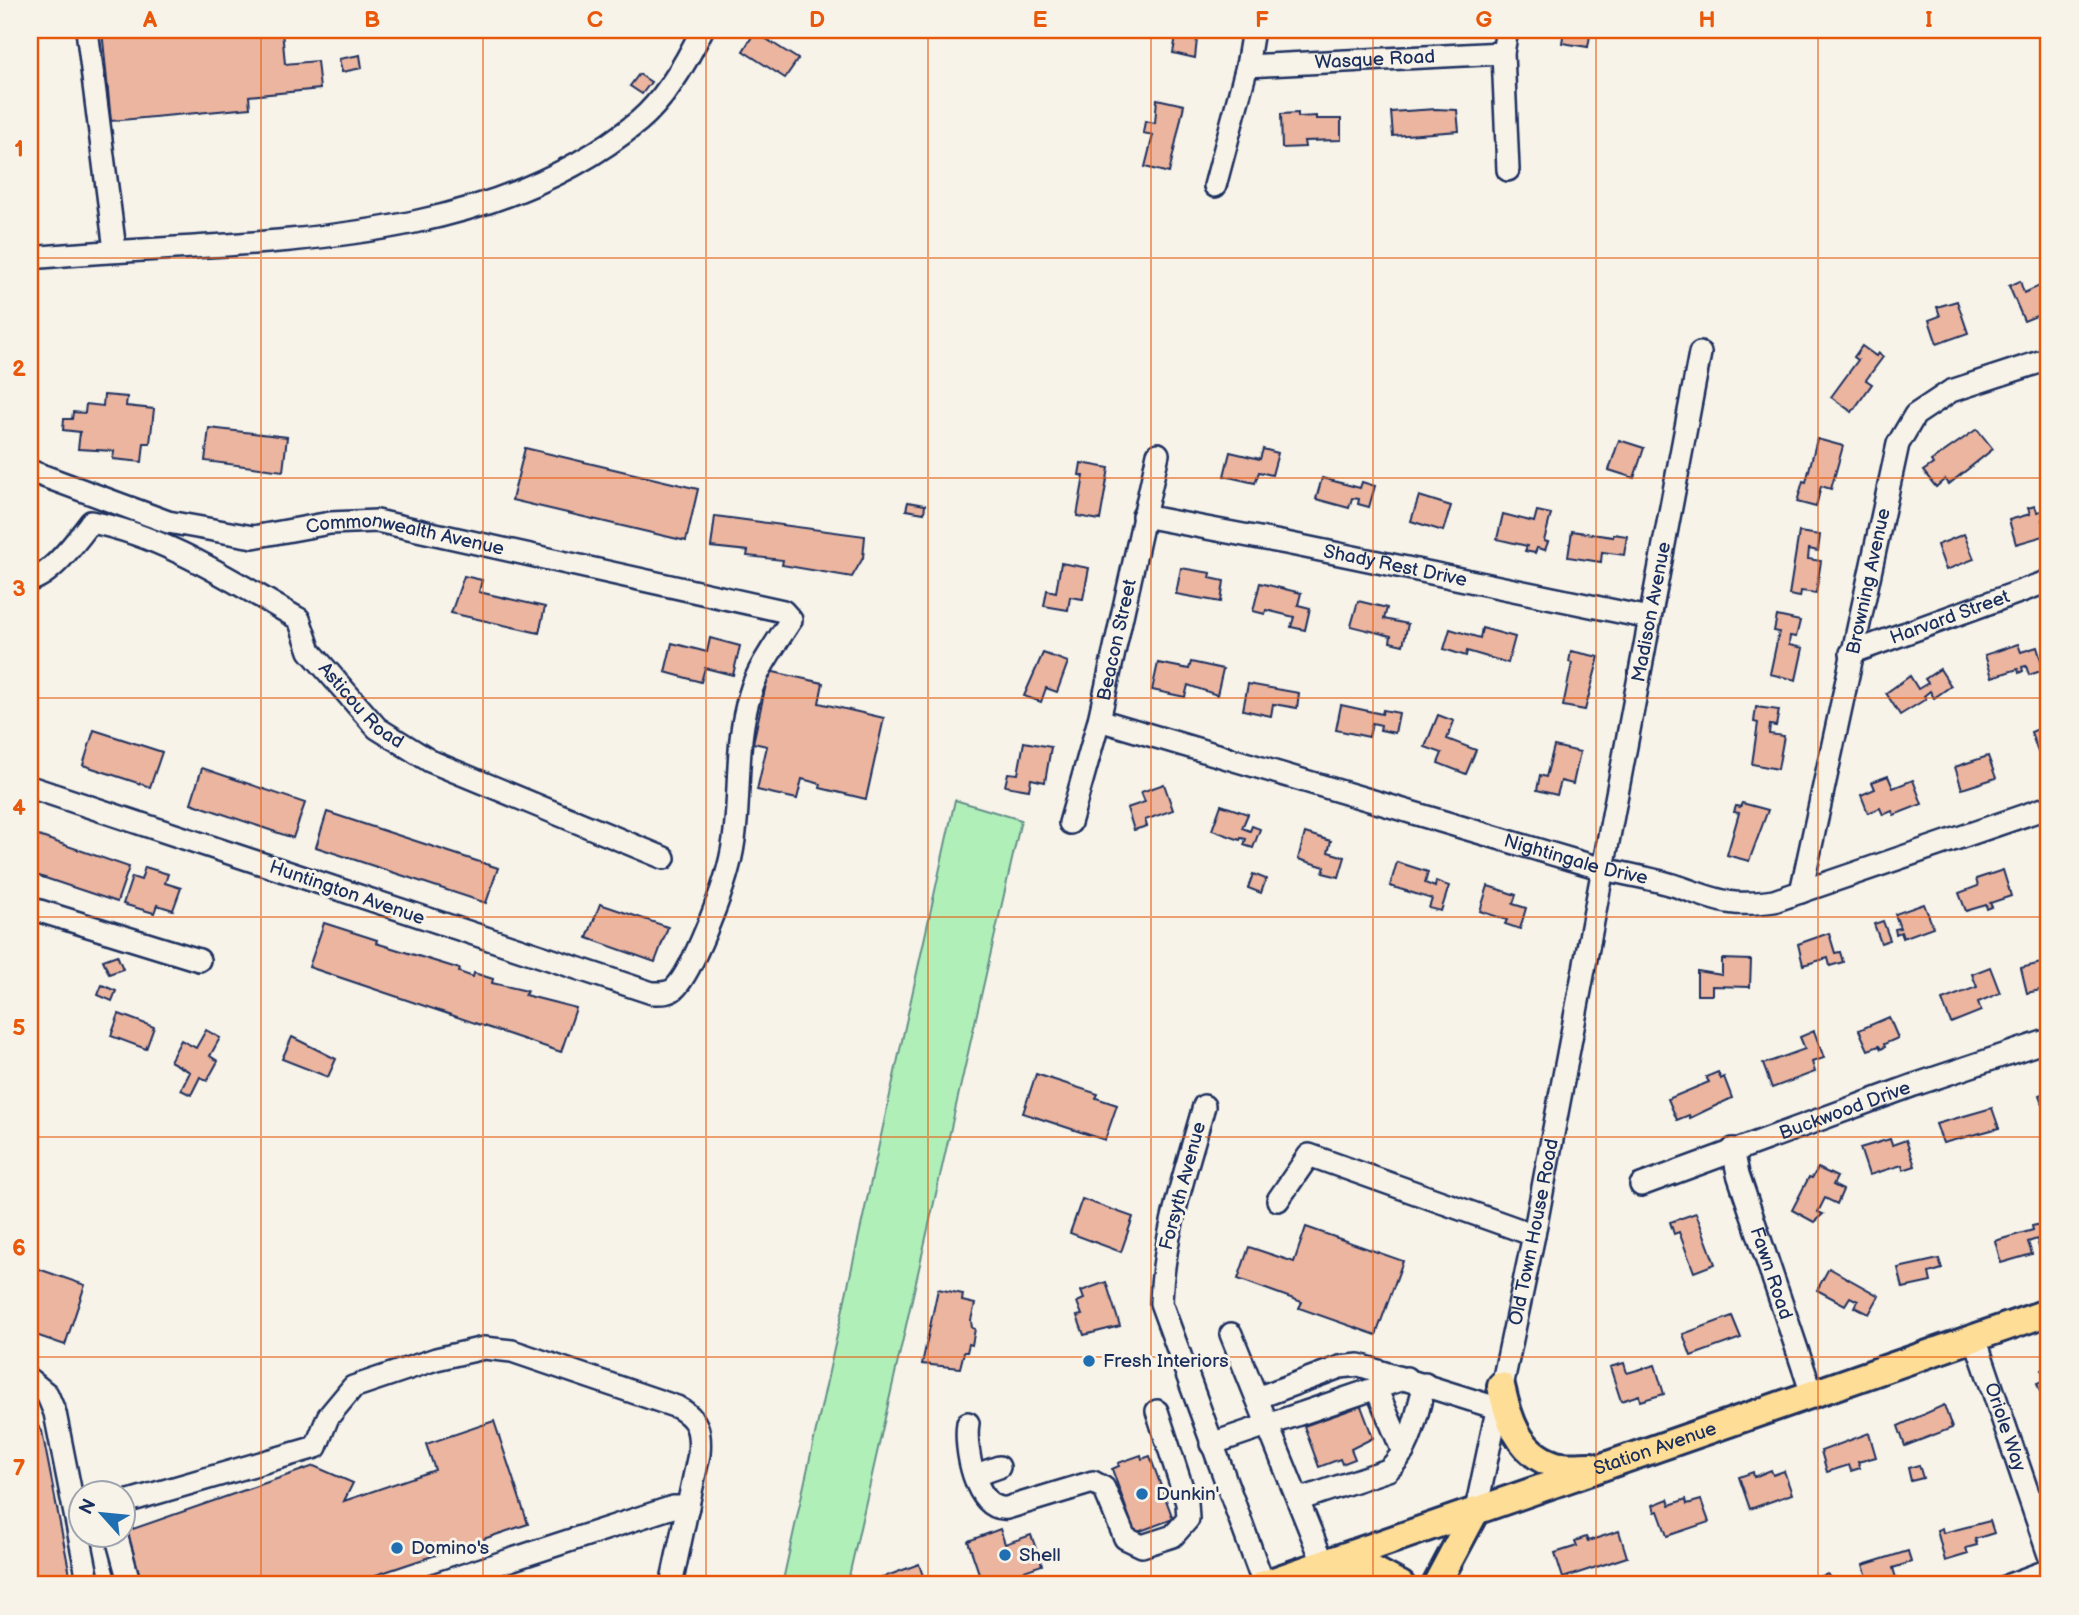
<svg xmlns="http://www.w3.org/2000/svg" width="2079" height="1615" viewBox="0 0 2079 1615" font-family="'Balsamiq Sans',sans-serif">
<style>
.green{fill:#b0f0b8;stroke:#66908b;stroke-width:2}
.building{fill:#ebb59f;stroke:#1b2f5e;stroke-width:2}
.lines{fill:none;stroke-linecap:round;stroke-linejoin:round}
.minor-casing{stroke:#1b2f5e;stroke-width:26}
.major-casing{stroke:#1b2f5e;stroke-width:32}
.minor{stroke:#f7f3e8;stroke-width:21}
.major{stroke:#fedd96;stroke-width:26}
.grid{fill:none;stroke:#e8590c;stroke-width:2;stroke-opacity:0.55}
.poi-dot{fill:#1f6fb2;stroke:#f7f3e8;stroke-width:2.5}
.labels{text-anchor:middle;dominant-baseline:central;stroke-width:6;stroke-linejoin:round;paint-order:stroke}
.street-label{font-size:19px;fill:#1b2f5e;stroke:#f7f3e8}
.poi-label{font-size:19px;fill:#1b2f5e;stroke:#f7f3e8;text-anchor:start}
.neatline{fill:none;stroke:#e8590c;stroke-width:2.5}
.grid-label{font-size:23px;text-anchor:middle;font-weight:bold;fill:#e8590c}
</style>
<rect width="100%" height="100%" fill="#f7f3e8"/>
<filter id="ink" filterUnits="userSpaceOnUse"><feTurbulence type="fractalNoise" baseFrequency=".0143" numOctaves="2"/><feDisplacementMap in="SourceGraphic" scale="14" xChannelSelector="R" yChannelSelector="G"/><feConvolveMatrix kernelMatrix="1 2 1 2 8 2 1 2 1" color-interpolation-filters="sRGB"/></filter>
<g filter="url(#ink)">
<polygon class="green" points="955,800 1021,820 847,1585 782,1585"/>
<g class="building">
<polygon points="102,30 282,30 285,64 317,61 320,89 249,96 250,108 111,121"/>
<polygon points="1172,30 1198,30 1195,58 1173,53 1176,36 1171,35"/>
<polygon points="1564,30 1591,30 1588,47 1562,43"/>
<polygon points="755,32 798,59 785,78 743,51"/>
<polygon points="360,55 362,68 342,72 339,59"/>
<polygon points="639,74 651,82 642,94 630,86"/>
<polygon points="1157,99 1184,105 1169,173 1145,167 1153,135 1143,133 1145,121 1155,123"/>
<polygon points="1436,109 1457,110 1459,131 1393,136 1391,112"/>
<polygon points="1298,113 1298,117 1316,116 1316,119 1341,119 1341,140 1304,141 1305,147 1282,148 1281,114"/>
<polygon points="2020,281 2024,293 2044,284 2049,298 2049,311 2024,321 2009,286"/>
<polygon points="1957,301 1968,333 1937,344 1929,320 1940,316 1937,307"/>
<polygon points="1862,346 1876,356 1878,353 1883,357 1866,380 1872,384 1852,412 1831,397 1858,360 1854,357"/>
<polygon points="104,395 127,397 126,406 154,409 150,443 144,443 142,462 113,459 114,451 78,449 80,432 63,430 64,419 72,419 73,412 85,413 86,404 103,406"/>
<polygon points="209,428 287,437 283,471 205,461"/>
<polygon points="1977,429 1993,449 1949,484 1945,479 1936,487 1923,471 1933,464 1931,461"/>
<polygon points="1817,439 1843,446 1831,489 1821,486 1816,507 1797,502 1803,481 1806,482"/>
<polygon points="1619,440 1644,448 1634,478 1609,470"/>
<polygon points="525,448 698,489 686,541 512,500"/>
<polygon points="1263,449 1278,453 1272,475 1259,472 1255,483 1224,476 1230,452 1260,459"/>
<polygon points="1081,463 1109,468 1100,520 1077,516 1084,476 1079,475"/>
<polygon points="1322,478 1360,488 1362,482 1375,486 1369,507 1358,504 1359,499 1352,498 1349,508 1316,499"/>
<polygon points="1419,496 1451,506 1443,531 1411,521"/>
<polygon points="908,502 925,505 924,513 906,510"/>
<polygon points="2035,506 2037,512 2049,509 2049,518 2042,520 2047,535 2016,544 2009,520 2030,514 2028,508"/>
<polygon points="1537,511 1551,514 1544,541 1548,542 1545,550 1537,548 1535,553 1525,551 1527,546 1497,539 1503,514 1534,522"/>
<polygon points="715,516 865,536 863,558 852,577 782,565 783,560 747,556 748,551 711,547"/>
<polygon points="1572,531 1613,537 1613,534 1627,536 1624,555 1602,552 1601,562 1568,557"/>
<polygon points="1799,532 1820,535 1818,551 1809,549 1808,559 1821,561 1816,593 1801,591 1800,597 1789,595"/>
<polygon points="1964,534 1974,559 1946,570 1937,545"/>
<polygon points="1061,563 1089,568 1083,599 1070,597 1068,610 1044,606 1047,590 1056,592"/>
<polygon points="1181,568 1211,573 1210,578 1224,581 1221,602 1176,594"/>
<polygon points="464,576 482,580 479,592 545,607 539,633 451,613"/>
<polygon points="1260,583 1301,593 1298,605 1310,608 1305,630 1291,627 1294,617 1266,610 1265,614 1253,611"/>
<polygon points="1358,601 1387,608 1384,619 1408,624 1403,645 1390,642 1391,636 1351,626"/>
<polygon points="1777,616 1800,621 1796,637 1790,636 1789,645 1803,648 1796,680 1770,674 1779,632 1774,631"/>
<polygon points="1482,628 1515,637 1508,663 1467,651 1466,656 1444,649 1450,629 1480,638"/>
<polygon points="710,638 740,646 733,675 705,668 701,682 665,672 672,643 707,652"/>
<polygon points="2018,644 2021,652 2037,647 2044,670 2029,675 2026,666 2022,667 2023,671 2019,673 2018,669 1992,677 1985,655"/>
<polygon points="1571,651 1599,657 1585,710 1563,706 1572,663 1569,662"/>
<polygon points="1043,653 1068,662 1057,692 1046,688 1041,702 1024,696"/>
<polygon points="1191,662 1223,669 1217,695 1188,685 1185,697 1152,690 1158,663 1189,669"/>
<polygon points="1940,669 1951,686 1934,698 1930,691 1924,696 1926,699 1900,715 1886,693 1910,676 1918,689 1928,683 1925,679"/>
<polygon points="769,671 823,683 819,703 884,718 866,799 820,788 821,784 802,779 797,799 757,790 767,746 753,743"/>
<polygon points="1248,684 1299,693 1297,708 1273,704 1271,716 1243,710"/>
<polygon points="1341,705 1382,714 1383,710 1399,713 1395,733 1380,730 1381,725 1372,723 1369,737 1336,730"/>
<polygon points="1756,707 1779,710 1776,726 1770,725 1769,734 1784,736 1778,769 1752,764 1758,723 1754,722"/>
<polygon points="1438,715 1454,721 1447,739 1476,750 1466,774 1438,763 1442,753 1425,747"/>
<polygon points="2043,727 2045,732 2049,731 2049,748 2038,752 2031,732"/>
<polygon points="94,730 162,752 150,787 83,765"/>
<polygon points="1024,742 1051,747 1045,782 1031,779 1029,790 1005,786 1008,773 1018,774"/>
<polygon points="1554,746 1580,752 1573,784 1561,781 1557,795 1537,790 1540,775 1546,777"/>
<polygon points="1988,756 1996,778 1962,789 1955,767"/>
<polygon points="202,768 305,803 293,838 191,803"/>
<polygon points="1888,776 1893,788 1913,780 1922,804 1894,815 1892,811 1883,815 1880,808 1868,813 1861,795 1875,789 1872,782"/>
<polygon points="1164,784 1173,810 1145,820 1147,826 1134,830 1127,808 1145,802 1141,792"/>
<polygon points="1742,803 1768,810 1749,861 1727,855 1739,813 1734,812 1736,806 1740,807"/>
<polygon points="1221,805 1248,814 1242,828 1250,831 1252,826 1260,829 1253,848 1244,845 1246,839 1241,838 1240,840 1212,830"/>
<polygon points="327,812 498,868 486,903 316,847"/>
<polygon points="30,833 129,867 117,902 30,873"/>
<polygon points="1305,833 1331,841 1328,852 1345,857 1339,877 1323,873 1325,867 1298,859"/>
<polygon points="1397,862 1428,872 1425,883 1435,887 1436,881 1449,886 1441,911 1429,908 1432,899 1390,886"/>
<polygon points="145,867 168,874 165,883 181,888 173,910 157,905 154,913 123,904 132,877 141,880"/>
<polygon points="2003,870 2011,896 1990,903 1992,907 1987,909 1986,905 1966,911 1959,893 1978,886 1976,879"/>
<polygon points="1253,874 1266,879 1261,893 1248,888"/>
<polygon points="1488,886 1516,895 1513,904 1526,908 1520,929 1505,924 1507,920 1480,911"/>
<polygon points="600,904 668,927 655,962 587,938"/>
<polygon points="1924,904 1933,927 1903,938 1901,932 1896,934 1895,929 1900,928 1895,914"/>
<polygon points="1883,921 1890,940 1881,943 1874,924"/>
<polygon points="324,923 377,940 376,943 460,969 459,972 473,977 474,973 493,979 492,983 527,991 525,995 576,1008 561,1052 309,967"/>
<polygon points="1829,933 1835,953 1840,952 1843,962 1830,966 1828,958 1803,965 1798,944"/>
<polygon points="117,955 123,969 109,974 103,960"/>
<polygon points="1722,959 1751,960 1750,987 1712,986 1712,995 1697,995 1697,971 1722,975"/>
<polygon points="2049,961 2049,988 2027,993 2021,968"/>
<polygon points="1990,967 2000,993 1978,1002 1981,1011 1951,1023 1942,1000 1977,987 1972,974"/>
<polygon points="102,985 116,991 112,1001 98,995"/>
<polygon points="119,1014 154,1027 146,1049 111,1036"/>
<polygon points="1889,1017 1898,1038 1884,1044 1885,1047 1881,1049 1879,1046 1868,1050 1859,1030"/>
<polygon points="206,1030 220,1038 210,1056 218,1061 207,1081 200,1077 191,1095 181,1090 190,1072 170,1061 181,1040 196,1048"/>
<polygon points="1814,1031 1824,1058 1812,1062 1815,1072 1772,1088 1763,1064 1805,1049 1800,1037"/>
<polygon points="292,1037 336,1059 328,1077 282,1059"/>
<polygon points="1718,1072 1721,1079 1724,1077 1732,1098 1690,1118 1689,1115 1677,1120 1668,1099 1709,1082 1706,1077"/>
<polygon points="1036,1074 1098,1094 1096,1098 1117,1105 1105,1140 1023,1113"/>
<polygon points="2049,1091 2049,1131 2045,1120 2048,1119 2039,1095"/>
<polygon points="1992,1108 1999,1128 1943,1143 1936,1124"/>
<polygon points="1890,1139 1892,1145 1906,1140 1915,1166 1903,1170 1902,1165 1869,1175 1860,1148"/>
<polygon points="1818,1168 1837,1177 1833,1185 1843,1190 1837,1204 1825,1198 1818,1212 1823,1214 1814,1222 1792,1210 1809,1177 1812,1178"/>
<polygon points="1082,1199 1133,1217 1121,1252 1070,1233"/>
<polygon points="1696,1213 1715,1264 1694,1272 1679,1232 1674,1234 1670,1222"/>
<polygon points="2045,1223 2049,1244 2039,1247 2037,1239 2028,1242 2032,1254 2001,1263 1995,1241 2033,1230 2032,1226"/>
<polygon points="1306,1227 1403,1261 1376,1335 1299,1308 1302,1302 1238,1279 1249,1247 1294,1262"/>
<polygon points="1939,1259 1942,1269 1929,1273 1931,1282 1903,1288 1898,1268"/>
<polygon points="30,1266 85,1285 65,1345 30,1333"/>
<polygon points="1829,1268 1879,1296 1869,1314 1855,1307 1858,1301 1850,1297 1845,1305 1817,1290"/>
<polygon points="1106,1282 1120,1326 1084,1335 1077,1316 1082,1315 1077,1302 1084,1299 1081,1291"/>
<polygon points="938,1289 963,1294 962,1301 975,1304 971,1320 972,1328 975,1329 972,1345 969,1344 967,1352 964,1352 960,1368 922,1364"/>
<polygon points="1732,1316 1741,1338 1691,1356 1683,1334"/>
<polygon points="1624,1363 1627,1373 1655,1365 1664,1394 1640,1401 1639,1395 1621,1401 1610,1367"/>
<polygon points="2049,1367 2049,1400 2044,1402 2037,1383 2045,1380 2042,1370"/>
<polygon points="1944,1405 1952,1428 1905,1446 1898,1426"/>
<polygon points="1361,1406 1373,1438 1351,1449 1355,1459 1342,1464 1340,1459 1319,1467 1304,1426"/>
<polygon points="30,1416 42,1431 72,1585 30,1585"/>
<polygon points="494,1421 528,1524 376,1575 379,1585 142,1585 124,1532 314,1466 353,1483 344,1501 435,1470 426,1444"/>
<polygon points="1869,1433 1876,1457 1858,1462 1860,1468 1851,1471 1849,1465 1827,1472 1821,1451"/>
<polygon points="1141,1455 1142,1459 1150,1456 1173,1519 1135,1533 1112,1469 1119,1466 1118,1463"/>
<polygon points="1919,1465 1923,1478 1911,1481 1908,1468"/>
<polygon points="1771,1470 1773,1475 1784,1471 1792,1494 1750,1509 1739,1477 1753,1472 1754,1477"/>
<polygon points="1668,1499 1670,1505 1686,1499 1687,1504 1701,1500 1709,1522 1667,1536 1658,1511 1655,1512 1653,1505"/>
<polygon points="1990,1521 1994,1533 1975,1539 1977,1545 1966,1548 1968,1554 1945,1561 1937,1530 1942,1528 1943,1533"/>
<polygon points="1000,1529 1005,1544 1031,1535 1042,1565 983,1585 968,1541"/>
<polygon points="1619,1531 1627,1557 1563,1578 1555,1553 1577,1546 1575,1541 1586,1537 1588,1541"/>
<polygon points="1908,1551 1911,1562 1893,1568 1896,1578 1886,1581 1887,1585 1870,1585 1863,1565"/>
<polygon points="919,1564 926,1585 865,1585 865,1584"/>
<polygon points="1828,1574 1832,1585 1794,1585"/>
</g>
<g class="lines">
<defs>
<g id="minor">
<polyline points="87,30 115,250"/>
<polyline points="1507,30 1503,53 1508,170"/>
<path id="s1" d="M1247,66L1503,53"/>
<polyline points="1215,186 1247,66 1253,30"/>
<path d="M30,258C231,238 474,258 639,121C666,98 687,61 702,30"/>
<path id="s2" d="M30,471L168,522L253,537L330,523L377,521L783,611L791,620C777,642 757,669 750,694C732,751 744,812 728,869C721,895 693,969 676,987C670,994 661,993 652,993L30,787"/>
<path id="s3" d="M1143,516L1286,543L1649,618"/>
<path id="s4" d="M30,580C51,576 78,539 91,522C165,536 234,582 299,619L310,651L377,728L430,761L664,858"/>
<path id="s5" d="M1851,653L2049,581"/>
<path id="s6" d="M1099,720L1603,869C1626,874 1650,878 1673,885C1716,899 1727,908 1774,901L2049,807"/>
<path id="s7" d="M1070,823L1099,720L1158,454"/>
<path id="s8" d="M1801,892L1898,444L1915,415L1951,391L2049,359"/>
<polyline points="30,908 199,960"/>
<path d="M1204,1106C1186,1171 1163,1235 1161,1303L1264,1585"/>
<path id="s9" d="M1733,1149L1738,1174L1812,1394"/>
<path id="s10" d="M1641,1185L1914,1085L2049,1040"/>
<polyline points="1278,1200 1309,1155 1534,1235"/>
<polyline points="1231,1334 1324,1565"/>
<path id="s11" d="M1975,1338L2049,1555"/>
<polyline points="30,1380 47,1394 55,1413 89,1585"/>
<polyline points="1376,1388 1403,1452"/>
<polyline points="1257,1398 1340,1367 1359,1365 1497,1408"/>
<path d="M968,1423C964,1446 975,1512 1007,1508L1093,1482L1104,1488L1125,1538L1142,1546L1173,1536L1188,1519L1187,1503L1157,1411"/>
<polyline points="1211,1444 1406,1378"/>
<polyline points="976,1475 999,1467"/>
<path d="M1298,1500L1388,1470C1412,1449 1416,1414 1425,1384"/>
<path d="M122,1503L316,1447L328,1417L353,1387L436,1359L484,1348L512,1351L677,1407C698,1418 701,1431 699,1454L671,1585"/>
<path id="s12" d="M1476,1510L1534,1235L1700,353"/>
<polyline points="116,1534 130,1585"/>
<polyline points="433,1585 673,1507 688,1507"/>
<polyline points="2009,1585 2049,1570"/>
</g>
<g id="major">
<path d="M1501,1386C1508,1418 1518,1452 1553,1464C1563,1468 1579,1466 1591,1466"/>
<polyline points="1334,1569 1373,1570 1401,1585"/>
<path id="s13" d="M1262,1585L2049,1312"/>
<polyline points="1436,1585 1476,1510"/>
</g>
</defs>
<use href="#minor" class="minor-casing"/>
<use href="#major" class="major-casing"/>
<use href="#minor" class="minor"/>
<use href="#major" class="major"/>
</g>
</g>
<path class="grid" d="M261,30V1585M483,30V1585M706,30V1585M928,30V1585M1151,30V1585M1373,30V1585M1596,30V1585M1818,30V1585M30,258H2049M30,478H2049M30,698H2049M30,917H2049M30,1137H2049M30,1357H2049"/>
<g class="poi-dot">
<circle cx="1089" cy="1361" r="7"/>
<circle cx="1142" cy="1494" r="7"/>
<circle cx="397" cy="1548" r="7"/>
<circle cx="1005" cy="1555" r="7"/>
</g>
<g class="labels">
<g class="street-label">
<text stroke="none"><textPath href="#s1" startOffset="128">Wasque Road</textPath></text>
<text stroke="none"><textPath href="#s2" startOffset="388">Commonwealth Avenue</textPath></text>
<text stroke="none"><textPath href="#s3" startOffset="257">Shady Rest Drive</textPath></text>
<text stroke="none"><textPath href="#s8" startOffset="318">Browning Avenue</textPath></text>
<text stroke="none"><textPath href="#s12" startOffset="915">Madison Avenue</textPath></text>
<text stroke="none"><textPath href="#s5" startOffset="105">Harvard Street</textPath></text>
<text stroke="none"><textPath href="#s7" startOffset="189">Beacon Street</textPath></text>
<text stroke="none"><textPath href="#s4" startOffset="425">Asticou Road</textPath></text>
<text stroke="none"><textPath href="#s6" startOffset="497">Nightingale Drive</textPath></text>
<text transform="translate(347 893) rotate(19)">Huntington Avenue</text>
<text stroke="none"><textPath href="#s10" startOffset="217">Buckwood Drive</textPath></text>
<text transform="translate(1183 1186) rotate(-75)">Forsyth Avenue</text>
<text stroke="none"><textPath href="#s12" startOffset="284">Old Town House Road</textPath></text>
<text stroke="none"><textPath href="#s9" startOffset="130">Fawn Road</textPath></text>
<text stroke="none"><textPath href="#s11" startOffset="94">Oriole Way</textPath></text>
<text stroke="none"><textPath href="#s13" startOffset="416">Station Avenue</textPath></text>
</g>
<g class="poi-label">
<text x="1103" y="1361">Fresh Interiors</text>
<text x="1156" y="1494">Dunkin'</text>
<text x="411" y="1548">Domino's</text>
<text x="1019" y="1555">Shell</text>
</g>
</g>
<rect width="2079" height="1615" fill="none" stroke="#f7f3e8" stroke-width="77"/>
<g transform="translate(102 1514) rotate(297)"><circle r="33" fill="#f7f3e8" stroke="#9fa5b1" stroke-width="2"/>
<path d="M0-5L12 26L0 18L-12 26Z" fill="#1f6fb2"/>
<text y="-10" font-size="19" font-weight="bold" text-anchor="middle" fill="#1b2f5e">N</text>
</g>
<rect x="38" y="38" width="2002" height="1538" class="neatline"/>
<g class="grid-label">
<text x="150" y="27">A</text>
<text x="372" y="27">B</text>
<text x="595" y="27">C</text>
<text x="817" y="27">D</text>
<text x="1040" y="27">E</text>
<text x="1262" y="27">F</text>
<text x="1484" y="27">G</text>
<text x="1707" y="27">H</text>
<text x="1929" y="27">I</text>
<text x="19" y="156">1</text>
<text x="19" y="376">2</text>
<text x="19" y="596">3</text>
<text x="19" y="815">4</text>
<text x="19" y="1035">5</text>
<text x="19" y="1255">6</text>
<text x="19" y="1475">7</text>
</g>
</svg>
